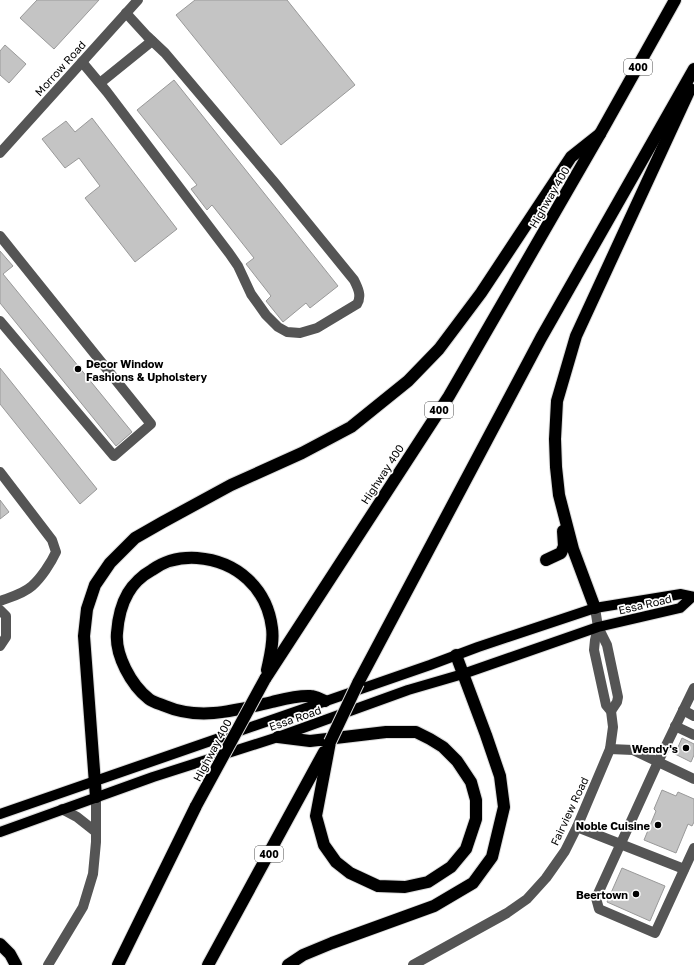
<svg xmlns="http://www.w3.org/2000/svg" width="694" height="965" viewBox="0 0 694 965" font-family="'Golos Text',sans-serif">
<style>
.building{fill:#c4c4c4;stroke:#999}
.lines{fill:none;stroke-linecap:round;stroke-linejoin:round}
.major-casing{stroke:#dbdbdb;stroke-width:12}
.highway-casing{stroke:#dbdbdb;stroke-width:14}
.minor{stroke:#555;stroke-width:10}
.major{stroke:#000;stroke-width:10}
.highway{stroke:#000;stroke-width:12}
.highway-bridge-casing{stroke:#dbdbdb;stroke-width:14;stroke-linecap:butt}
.highway-bridge{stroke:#000;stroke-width:12}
.poi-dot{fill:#000;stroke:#fff;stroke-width:1.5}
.labels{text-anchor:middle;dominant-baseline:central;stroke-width:3.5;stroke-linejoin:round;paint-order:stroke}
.shield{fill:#fff;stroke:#4c4c4c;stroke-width:1}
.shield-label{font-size:10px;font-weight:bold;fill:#000}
.street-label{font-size:11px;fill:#000;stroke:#fff}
.poi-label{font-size:11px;font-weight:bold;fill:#000;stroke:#fff;text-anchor:end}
</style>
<rect width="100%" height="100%" fill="#fff"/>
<g class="building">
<polygon points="37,0 99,0 54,49 20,18"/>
<polygon points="195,0 287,0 355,85 281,145 176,15"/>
<polygon points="5,45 26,64 9,83 0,75 0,51"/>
<polygon points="174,80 338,286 310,308 306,303 283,322 266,301 271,296 246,264 254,258 212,205 207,210 191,189 197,185 137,110"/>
<polygon points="92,118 177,229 135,262 85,198 100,186 79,158 65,168 42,139 66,121 75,132"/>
<polygon points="0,251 13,266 3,274 132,432 116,446 0,303"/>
<polygon points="0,368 97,489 80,504 0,404"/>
<polygon points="0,500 9,512 0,519"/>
<polygon points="682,738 694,744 694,755 691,762 675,754"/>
<polygon points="662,790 676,796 678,792 694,799 694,822 692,826 688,824 676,853 644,840 656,811 654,809"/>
<polygon points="622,868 665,886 650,921 607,902"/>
</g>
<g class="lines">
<defs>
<g id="major">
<polyline points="0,814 430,665 478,647 595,608 681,594 694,597"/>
<polyline points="0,832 153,777 278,737 408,690 463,674 598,627 680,608 692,597"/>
</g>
<g id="highway">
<polyline points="546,560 561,553 564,546 563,531"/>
<polyline points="595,608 573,549 559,495 556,467 555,439 557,401 576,336 690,89"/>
<path d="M267,670C270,656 274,642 272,628C267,588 237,561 197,558C181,557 166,560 152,570C143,575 133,584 128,593C121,605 118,619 117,633C115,655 131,685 149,699C153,702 160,704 165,706C200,721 237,710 272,702C284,699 298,695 311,696C315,696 320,699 325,701"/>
<polyline points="265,679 449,396 600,134 675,0"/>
<polyline points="358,683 541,338 694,69"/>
<polyline points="278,737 310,741 386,732 416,732 430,739 443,747 457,761 471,782 476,800 476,819 466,849 451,867 428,882 405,887 378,886 350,873 336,862 324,845 316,816 330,742"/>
<polyline points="96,797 84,636 87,609 95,585 110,563 135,538 163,522 231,485 302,453 351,427 408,381 439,349 481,293 571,157 600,134"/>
<polyline points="0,944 10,954 16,965"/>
<polyline points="118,965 196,806"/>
<polyline points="208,965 324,752"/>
<polyline points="288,965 303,955 332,943 434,906 473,883 492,857 504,807 500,776 486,735 456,655"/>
</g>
</defs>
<use href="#major" class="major-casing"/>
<use href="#highway" class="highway-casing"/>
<g class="minor">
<path d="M82,62L107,92L229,253L238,266L251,294L266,315L278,327L287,332L300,333L317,328L357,304C362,296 358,288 354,280L275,183L165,53L147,36L126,13"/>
<polyline points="100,83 152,41"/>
<polyline points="0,153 138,0"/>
<polyline points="0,236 151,424 114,456 0,321"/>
<path d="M0,472L52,540L56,552C51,563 41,578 32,586C23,594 11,597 0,601"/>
<polyline points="595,608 598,627 607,645 618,697 617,702 611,711"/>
<polyline points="0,610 6,616 6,637 0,646"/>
<polyline points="694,688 658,762 596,898 599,909 655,933 694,848"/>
<polyline points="683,710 694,716"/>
<polyline points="675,726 694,735"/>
<polyline points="610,749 633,750 694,779"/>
<polyline points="62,809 77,817 96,832"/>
<polyline points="577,827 684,869"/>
<polyline points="48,965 83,907 93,874 96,842 96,797"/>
<polyline points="413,965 507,913 527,899 546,878 565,851 577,827 610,749 613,727 611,711 606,705 594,650 595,640 598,627"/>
</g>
<use href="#major" class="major"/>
<use href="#highway" class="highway"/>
<defs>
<g id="highway-bridge">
<polyline points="330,742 358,683"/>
<polyline points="196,806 265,679"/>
</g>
</defs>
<use href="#highway-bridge" class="highway-bridge-casing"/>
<use href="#highway-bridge" class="highway-bridge"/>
</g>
<g class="poi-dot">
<circle cx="78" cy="369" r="4"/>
<circle cx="686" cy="748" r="4"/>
<circle cx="658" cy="825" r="4"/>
<circle cx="636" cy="894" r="4"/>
</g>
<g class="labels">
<g class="shield">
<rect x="624" y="59" width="28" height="16" rx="3"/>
<rect x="425" y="402" width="28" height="16" rx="3"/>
<rect x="255" y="846" width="28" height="16" rx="3"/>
</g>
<g class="shield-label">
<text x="638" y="67">400</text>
<text x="439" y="410">400</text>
<text x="269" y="854">400</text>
</g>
<g class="street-label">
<text transform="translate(60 68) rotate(-48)">Morrow Road</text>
<text transform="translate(549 197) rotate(-60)">Highway 400</text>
<text transform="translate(382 474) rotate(-57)">Highway 400</text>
<text transform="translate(645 604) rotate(-13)">Essa Road</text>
<text transform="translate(295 718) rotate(-19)">Essa Road</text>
<text transform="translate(212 750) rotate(-62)">Highway 400</text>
<text transform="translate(569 811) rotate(-65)">Fairview Road</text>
</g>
<g class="poi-label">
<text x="86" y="363" text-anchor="start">Decor Window<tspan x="86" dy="13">Fashions &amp; Upholstery</tspan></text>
<text x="678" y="748">Wendy's</text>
<text x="650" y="825">Noble Cuisine</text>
<text x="628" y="894">Beertown</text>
</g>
</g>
</svg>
